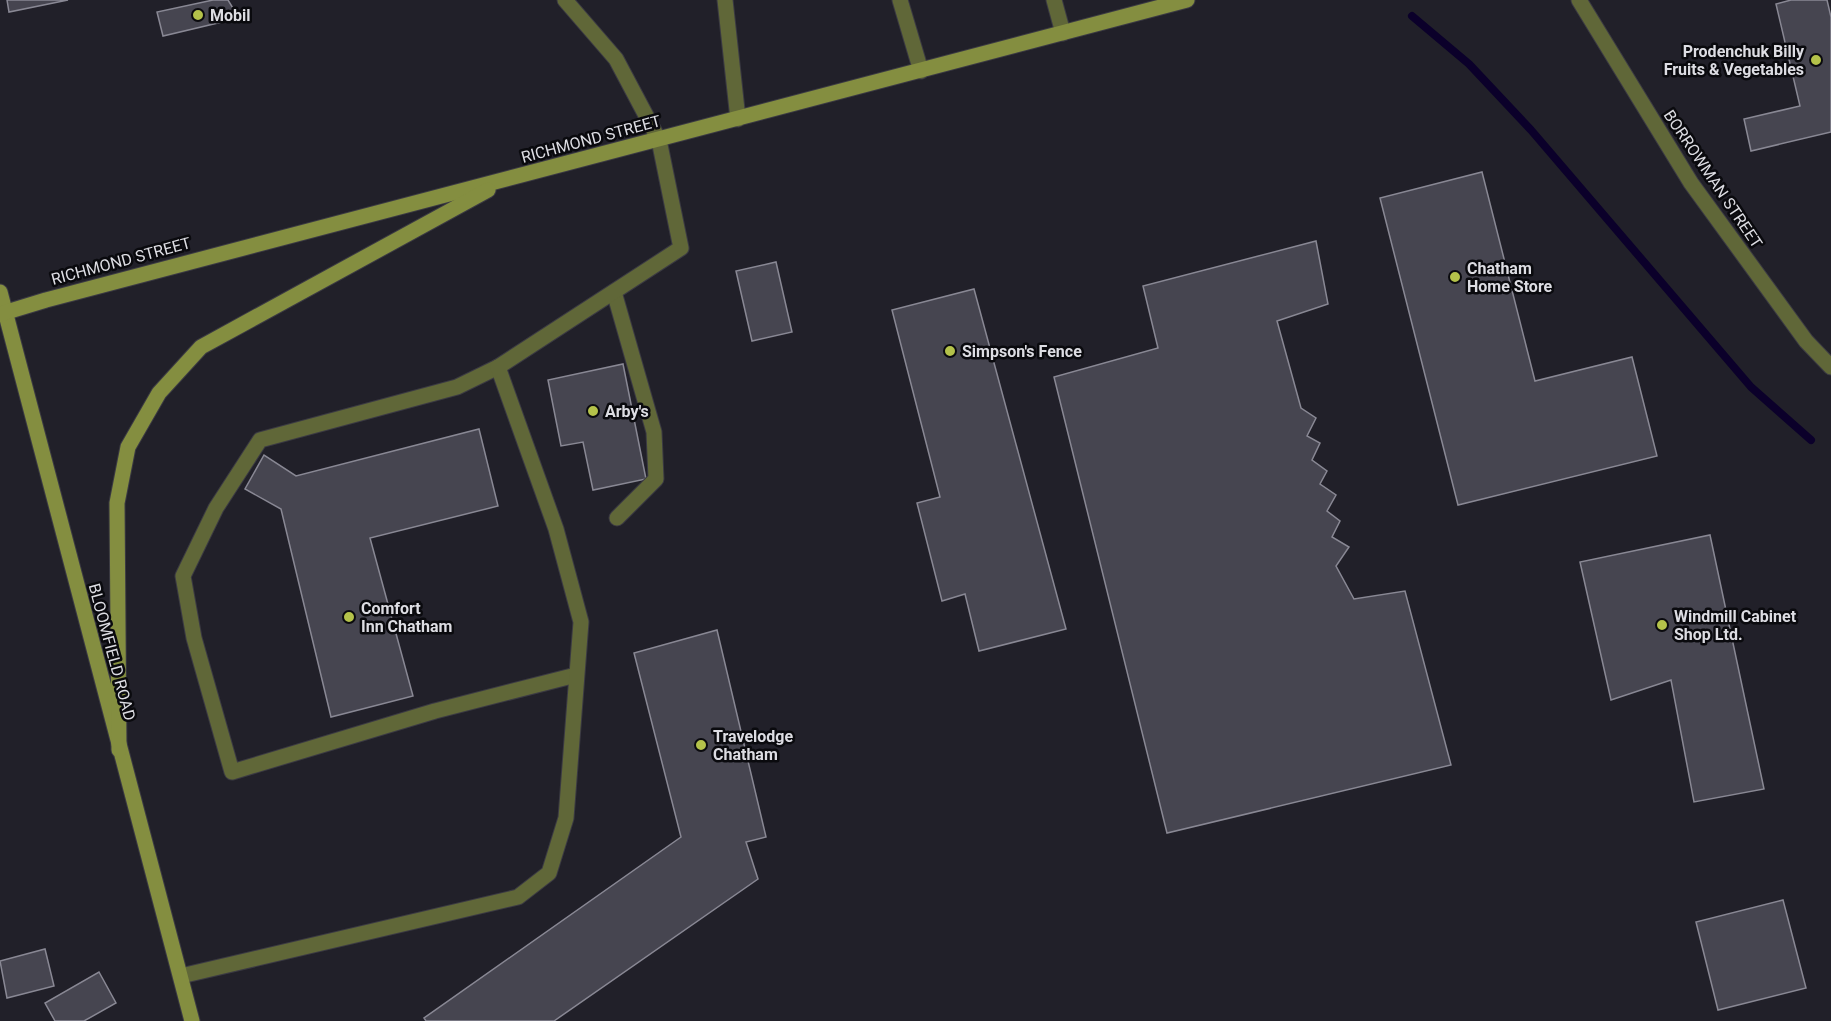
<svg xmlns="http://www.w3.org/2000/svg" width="1831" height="1021" viewBox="0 0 1831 1021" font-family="Roboto,sans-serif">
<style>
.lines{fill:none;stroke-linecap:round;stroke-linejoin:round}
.stream{stroke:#0b002a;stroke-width:8}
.building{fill:#464550;stroke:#898894;stroke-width:1.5}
.lane-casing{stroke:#3b3a43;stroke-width:17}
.street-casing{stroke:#3b3a43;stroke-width:17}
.secondary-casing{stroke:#3b3a43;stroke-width:17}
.lane{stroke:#606738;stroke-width:15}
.street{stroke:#606738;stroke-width:15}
.secondary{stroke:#848e40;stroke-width:15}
.poi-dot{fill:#b4c24a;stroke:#0a0a0e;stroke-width:2}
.labels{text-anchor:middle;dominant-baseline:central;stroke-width:5;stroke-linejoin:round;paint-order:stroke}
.poi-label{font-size:16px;font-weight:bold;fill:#dddde3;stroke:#0a0a0e;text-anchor:start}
.street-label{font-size:16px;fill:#dddde3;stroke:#0a0a0e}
</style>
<rect width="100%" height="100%" fill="#212029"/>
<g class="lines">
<polyline class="stream" points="1412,16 1469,64 1531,130 1751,387 1811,440"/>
</g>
<g class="building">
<polygon points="7,0 68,0 9,12"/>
<polygon points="213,0 228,0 239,18 163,36 157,12"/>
<polygon points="1791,0 1827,0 1831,17 1831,132 1751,151 1744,119 1800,106 1776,4"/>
<polygon points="1482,172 1535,381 1632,357 1657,456 1458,505 1380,198"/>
<polygon points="1316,241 1328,304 1277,321 1301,408 1316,418 1307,436 1320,443 1312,460 1327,471 1320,484 1336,495 1327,511 1340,521 1332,537 1349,547 1336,566 1354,599 1405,591 1451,765 1167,833 1054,377 1158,348 1143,286"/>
<polygon points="776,262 792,332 752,341 736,271"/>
<polygon points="974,289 1066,629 979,651 965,594 942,601 917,503 940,497 892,310"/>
<polygon points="623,364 646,479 593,490 583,442 561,446 548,380"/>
<polygon points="479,429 498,506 370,538 413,696 331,717 281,509 245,489 264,455 296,476"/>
<polygon points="1710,535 1764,789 1694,802 1671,680 1611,700 1580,562"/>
<polygon points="717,630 766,837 746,842 758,879 554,1021 426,1021 424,1018 681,837 634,653"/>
<polygon points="1783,900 1806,988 1718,1010 1696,922"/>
<polygon points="45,949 54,986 7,998 0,961"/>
<polygon points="99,972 116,1003 84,1021 55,1021 45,1003"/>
</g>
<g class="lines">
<defs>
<g id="lane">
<polyline points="725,0 738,119"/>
<polyline points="900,0 921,71"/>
<polyline points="1054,0 1063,33"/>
<polyline points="614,292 654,432 656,479 617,518"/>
<polyline points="498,367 457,387 260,440 216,508 183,576 194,638 232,772 435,711 576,675"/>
<polyline points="181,976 518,897 549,873 566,818 581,622 556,529 498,367 681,248 659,140 616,59 565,0"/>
</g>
<polyline id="street" points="1579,0 1691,183 1806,341 1831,367"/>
<g id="secondary">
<polyline points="0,292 192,1021"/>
<polyline points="0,314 46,300 1187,0"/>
<polyline points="119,750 117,503 128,447 159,393 201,347 488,190"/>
</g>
</defs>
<use href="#lane" class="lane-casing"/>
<use href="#street" class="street-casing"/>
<use href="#secondary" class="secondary-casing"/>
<use href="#lane" class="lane"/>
<use href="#street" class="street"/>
<use href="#secondary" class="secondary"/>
</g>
<g class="poi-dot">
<circle cx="198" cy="15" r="6"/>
<circle cx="1816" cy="60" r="6"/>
<circle cx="1455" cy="277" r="6"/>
<circle cx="950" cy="351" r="6"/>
<circle cx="593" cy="411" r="6"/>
<circle cx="349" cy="617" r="6"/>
<circle cx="1662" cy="625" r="6"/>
<circle cx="701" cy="745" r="6"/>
</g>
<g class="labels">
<g class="poi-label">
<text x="210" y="15">Mobil</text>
<text x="1804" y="51" text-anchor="end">Prodenchuk Billy<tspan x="1804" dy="18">Fruits &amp; Vegetables</tspan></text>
<text x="1467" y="268">Chatham<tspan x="1467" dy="18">Home Store</tspan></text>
<text x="962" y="351">Simpson's Fence</text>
<text x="605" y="411">Arby's</text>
<text x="361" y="608">Comfort<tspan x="361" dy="18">Inn Chatham</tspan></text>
<text x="1674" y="616">Windmill Cabinet<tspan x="1674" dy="18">Shop Ltd.</tspan></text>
<text x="713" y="736">Travelodge<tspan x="713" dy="18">Chatham</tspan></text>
</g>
<g class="street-label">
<text transform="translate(591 139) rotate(-15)">RICHMOND STREET</text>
<text transform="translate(1713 179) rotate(56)">BORROWMAN STREET</text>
<text transform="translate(121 261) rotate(-15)">RICHMOND STREET</text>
<text transform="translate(112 652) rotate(75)">BLOOMFIELD ROAD</text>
</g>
</g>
</svg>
